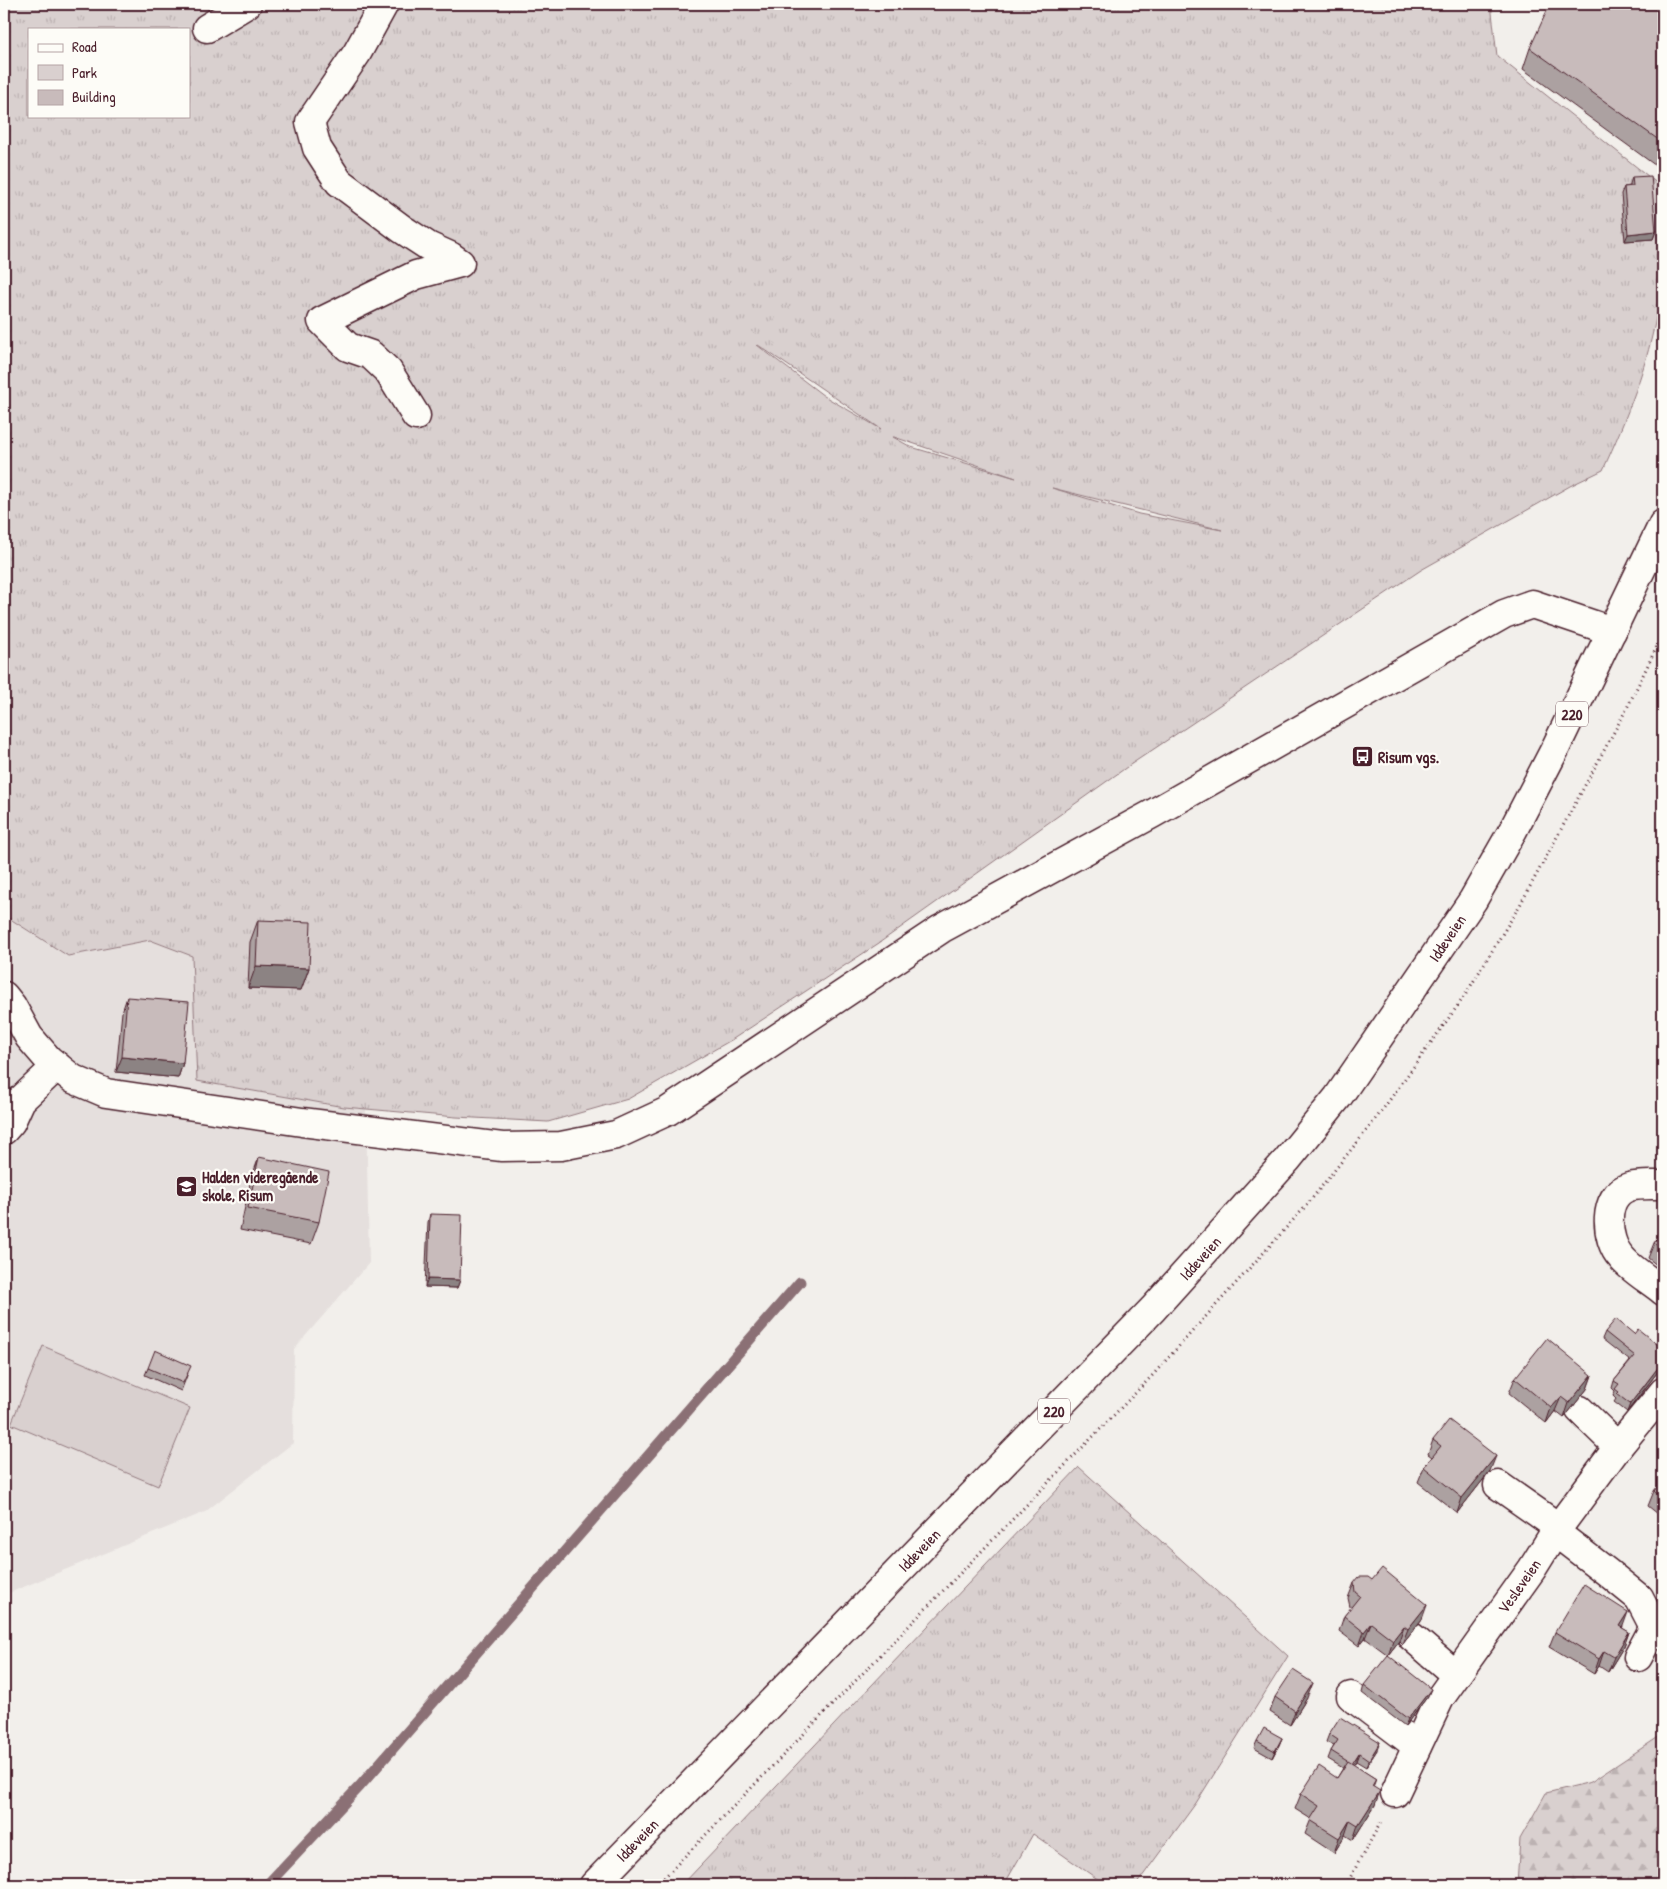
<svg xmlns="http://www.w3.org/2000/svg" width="1667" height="1889" viewBox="0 0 1667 1889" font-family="'Patrick Hand',sans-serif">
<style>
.built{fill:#e5dfdd}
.grass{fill:url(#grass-tufts);stroke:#92787d;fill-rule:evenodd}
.forest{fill:url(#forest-firs);stroke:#92787d}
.green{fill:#d9d0cf;stroke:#92787d}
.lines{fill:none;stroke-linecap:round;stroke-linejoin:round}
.stream{stroke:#8b6f75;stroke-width:11}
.minor-casing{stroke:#4a1f2b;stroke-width:31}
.major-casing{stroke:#4a1f2b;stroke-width:31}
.path{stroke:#4a1f2b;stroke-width:3;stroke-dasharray:1 4;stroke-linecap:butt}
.minor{stroke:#fdfcf7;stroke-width:28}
.major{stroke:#fdfcf7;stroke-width:28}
.wall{fill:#aca1a1;stroke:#4a1f2b}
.shaded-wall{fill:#8c8383;stroke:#4a1f2b}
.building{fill:#c8bbbb;stroke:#4a1f2b}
.labels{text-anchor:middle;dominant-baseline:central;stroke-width:4.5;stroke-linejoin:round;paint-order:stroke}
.shield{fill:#fdfcf7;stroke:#806168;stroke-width:1}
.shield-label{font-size:15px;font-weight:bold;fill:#4a1f2b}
.poi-label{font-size:16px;font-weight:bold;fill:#4a1f2b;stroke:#fdfcf7;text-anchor:start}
.street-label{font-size:16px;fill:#4a1f2b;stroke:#fdfcf7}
</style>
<defs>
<pattern id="grass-tufts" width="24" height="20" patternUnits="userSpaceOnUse" patternTransform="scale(1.25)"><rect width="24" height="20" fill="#d9d0cf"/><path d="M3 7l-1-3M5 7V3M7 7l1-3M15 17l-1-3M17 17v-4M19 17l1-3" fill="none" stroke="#bcb2b2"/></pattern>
<pattern id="forest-firs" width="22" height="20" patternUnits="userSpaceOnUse" patternTransform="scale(1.25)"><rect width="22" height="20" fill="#d9d0cf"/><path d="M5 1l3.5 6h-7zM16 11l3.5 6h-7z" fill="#bcb2b2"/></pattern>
</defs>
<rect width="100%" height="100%" fill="#f2efeb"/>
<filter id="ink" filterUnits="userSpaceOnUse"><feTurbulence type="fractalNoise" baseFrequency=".02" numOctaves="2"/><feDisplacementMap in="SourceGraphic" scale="10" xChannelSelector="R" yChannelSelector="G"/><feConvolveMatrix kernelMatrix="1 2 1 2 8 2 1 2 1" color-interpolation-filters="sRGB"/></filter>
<g filter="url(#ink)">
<polygon class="built" points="4,915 68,956 150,940 192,956 197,1081 343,1107 366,1109 369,1263 294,1349 293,1443 205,1512 4,1595"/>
<g class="grass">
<path d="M4,4H1491L1497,56L1663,188C1663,228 1664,267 1658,307C1648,365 1627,417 1603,470L1570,486L1421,570L1127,767L879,943L733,1039L628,1099L548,1122L456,1117L344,1107L197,1081L192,956L150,940L68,956L4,915ZM29,29H189V116H29ZM757,345H758L881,429L824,396ZM893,437H894L1016,478L911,447ZM1052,488L1222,530L1139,514Z"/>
<polygon points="1079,1467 1288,1656 1196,1803 1136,1885 1106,1885 1033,1834 1004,1885 682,1885"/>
</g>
<polygon class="forest" points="1663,1734 1663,1885 1517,1885 1520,1839 1546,1793 1591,1782"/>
<polygon class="green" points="43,1346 190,1408 158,1486 11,1424"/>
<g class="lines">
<polyline class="stream" points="267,1885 360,1786 800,1282"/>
<defs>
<g id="minor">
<polyline points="384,4 357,53 310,122 317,148 339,182 402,229 428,246 450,256 460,263 416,275 322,321 348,347 371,355 388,371 416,416"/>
<polyline points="207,28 247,4"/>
<polyline points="4,996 12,1006 29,1037 48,1059 73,1079 106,1093 302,1122 502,1147 561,1146 616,1135 668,1111 941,929 1152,814 1504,614 1532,604 1612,631"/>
<polyline points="4,1130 11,1122 21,1100 57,1066"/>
<path d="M1663,1185C1652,1185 1639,1184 1629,1187C1602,1195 1605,1240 1621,1257C1630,1269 1651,1281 1663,1291"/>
<polyline points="1580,1410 1618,1447"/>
<polyline points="1498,1485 1558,1527"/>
<polyline points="1555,1532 1607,1572 1639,1598 1654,1627 1663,1634"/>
<polyline points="1412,1637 1456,1675"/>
<polyline points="1638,1657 1654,1627"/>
<polyline points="1351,1696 1417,1746"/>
<polyline points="1395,1793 1440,1698 1532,1569 1555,1532 1618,1447 1663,1392"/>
</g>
<polyline id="major" points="594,1885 1153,1309 1287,1160 1338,1097 1473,900 1513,830 1555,749 1663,524"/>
</defs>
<use href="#minor" class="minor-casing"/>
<use href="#major" class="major-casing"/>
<g class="path">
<polyline points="657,1885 1150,1378 1306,1206 1378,1116 1464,997 1520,905 1626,710 1663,634"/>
<polyline points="1346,1885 1381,1822"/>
</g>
<use href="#minor" class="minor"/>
<use href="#major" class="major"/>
</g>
<g class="wall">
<polygon points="1663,4 1663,171 1523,69 1530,48"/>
<polygon points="1632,177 1656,231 1653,239 1625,241 1621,194 1624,187 1630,186 1630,184"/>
<polygon points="258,920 309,968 301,990 248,988 250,942"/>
<polygon points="127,997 183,1063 178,1078 116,1072 122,1012"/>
<polygon points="259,1157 319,1222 311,1244 240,1230 251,1179"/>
<polygon points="430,1214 460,1280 457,1288 425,1287 428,1222"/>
<polygon points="1663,1231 1663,1270 1648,1258 1654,1243"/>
<polygon points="1605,1332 1634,1334 1663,1349 1663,1365 1627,1412 1614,1402 1616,1399 1613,1396 1615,1391 1612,1388 1614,1381 1630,1361 1602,1339"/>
<polygon points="148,1368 188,1373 181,1391 145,1375"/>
<polygon points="1592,1375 1587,1389 1564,1418 1555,1411 1546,1423 1509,1393 1515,1378"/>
<polygon points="1433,1440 1490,1471 1457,1513 1418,1482 1424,1467 1432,1457 1428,1454"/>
<polygon points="1663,1480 1663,1518 1648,1506 1654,1491"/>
<polygon points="1354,1583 1422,1619 1402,1644 1399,1641 1388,1655 1365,1638 1359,1646 1339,1631 1344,1616 1351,1608 1350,1607 1348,1598"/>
<polygon points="1623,1626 1622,1628 1629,1632 1624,1646 1608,1672 1599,1666 1594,1674 1549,1647 1555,1632"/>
<polygon points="1364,1685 1428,1696 1405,1726 1362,1693"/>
<polygon points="1275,1697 1307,1698 1290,1725 1270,1712"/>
<polygon points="1329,1734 1377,1750 1366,1767 1356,1761 1353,1765 1376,1779 1373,1787 1375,1805 1353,1840 1345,1835 1334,1853 1305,1834 1311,1819 1295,1809 1301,1794 1337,1778 1343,1768 1328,1759 1331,1751 1334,1746 1326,1742"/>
<polygon points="1282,1738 1279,1745 1272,1758 1254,1748 1257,1741"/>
</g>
<g class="shaded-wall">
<polygon points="1656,231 1653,239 1625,241 1628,234"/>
<polygon points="256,966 309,968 301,990 248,988"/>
<polygon points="122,1057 183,1063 178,1078 116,1072"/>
<polygon points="428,1279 460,1280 457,1288 425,1287"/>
<polygon points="1663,1361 1663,1365 1627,1412 1630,1404"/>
<polygon points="1592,1375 1587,1389 1564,1418 1569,1403"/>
<polygon points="1561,1397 1555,1411 1546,1423 1551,1408"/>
<polygon points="1496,1456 1490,1471 1457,1513 1462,1498"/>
<polygon points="1427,1605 1422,1619 1402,1644 1408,1629"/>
<polygon points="1628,1612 1623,1626 1614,1641 1619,1626"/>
<polygon points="1371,1623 1365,1638 1359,1646 1364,1632"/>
<polygon points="1404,1626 1399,1641 1388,1655 1393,1640"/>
<polygon points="1629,1632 1624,1646 1608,1672 1614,1657"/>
<polygon points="1604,1651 1599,1666 1594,1674 1599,1659"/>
<polygon points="1313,1683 1307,1698 1290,1725 1295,1711"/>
<polygon points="1431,1689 1428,1696 1405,1726 1408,1719"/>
<polygon points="1282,1738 1279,1745 1272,1758 1275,1751"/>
<polygon points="1380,1742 1377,1750 1366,1767 1369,1760"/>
<polygon points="1359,1753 1356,1761 1349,1772 1351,1764"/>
<polygon points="1380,1791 1375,1805 1353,1840 1358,1825"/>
<polygon points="1350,1820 1345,1835 1334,1853 1339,1838"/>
</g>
<g class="building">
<polygon points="1550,4 1663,4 1663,143 1530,48"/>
<polygon points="1651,176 1656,231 1628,234 1624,187 1633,186 1632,177"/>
<polygon points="258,920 311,922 309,968 256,966"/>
<polygon points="127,997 189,1002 183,1063 122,1057"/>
<polygon points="259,1157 329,1172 319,1222 248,1208"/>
<polygon points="430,1214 462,1215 460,1280 428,1279"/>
<polygon points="1663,1231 1663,1251 1654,1243"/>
<polygon points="1616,1319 1634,1334 1638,1329 1663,1349 1663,1361 1630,1404 1617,1394 1619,1392 1615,1389 1619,1384 1614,1381 1635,1356 1605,1332"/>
<polygon points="1547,1338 1592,1375 1569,1403 1561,1397 1551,1408 1515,1378"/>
<polygon points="155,1350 191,1366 183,1383 148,1368"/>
<polygon points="1449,1420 1496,1456 1462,1498 1424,1467 1441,1446 1433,1440"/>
<polygon points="1663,1480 1663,1499 1654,1491"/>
<polygon points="1382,1568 1427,1605 1408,1629 1404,1626 1393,1640 1371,1623 1364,1632 1344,1616 1360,1596 1355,1592 1354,1583 1359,1577 1368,1577 1372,1580"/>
<polygon points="1584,1584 1628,1612 1619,1626 1629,1632 1614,1657 1604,1651 1599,1659 1555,1632"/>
<polygon points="1388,1655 1431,1689 1408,1719 1364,1685"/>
<polygon points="1293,1670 1313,1683 1295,1711 1275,1697"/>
<polygon points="1340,1717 1380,1742 1369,1760 1359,1753 1352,1764 1331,1751 1338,1740 1329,1734"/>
<polygon points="1264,1728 1282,1738 1275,1751 1257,1741"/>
<polygon points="1348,1761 1376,1779 1372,1786 1380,1791 1358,1825 1350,1820 1339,1838 1310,1820 1319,1806 1301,1794 1319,1766 1337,1778"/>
</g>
</g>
<defs>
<symbol id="bus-square" viewBox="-11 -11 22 22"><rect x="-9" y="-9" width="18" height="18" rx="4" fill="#4a1f2b" stroke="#fdfcf7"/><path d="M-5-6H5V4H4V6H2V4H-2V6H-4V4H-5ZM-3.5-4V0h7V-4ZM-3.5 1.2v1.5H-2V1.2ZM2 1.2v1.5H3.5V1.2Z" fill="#fff"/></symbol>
<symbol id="school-square" viewBox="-11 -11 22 22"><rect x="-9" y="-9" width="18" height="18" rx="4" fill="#4a1f2b" stroke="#fdfcf7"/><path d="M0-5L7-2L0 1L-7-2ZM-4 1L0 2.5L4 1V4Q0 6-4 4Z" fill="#fff"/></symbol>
</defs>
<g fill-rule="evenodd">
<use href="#bus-square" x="1350" y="744" width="25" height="25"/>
<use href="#school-square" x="174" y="1174" width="25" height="25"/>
</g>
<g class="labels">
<g class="shield">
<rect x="1556" y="701.5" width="32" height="25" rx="4"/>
<rect x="1038" y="1398.5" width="32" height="25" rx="4"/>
</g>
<g class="shield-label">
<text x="1572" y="714">220</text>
<text x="1054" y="1411">220</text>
</g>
<g class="poi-label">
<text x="1378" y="757">Risum vgs.</text>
<text x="202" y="1177">Halden videregående<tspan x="202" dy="18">skole, Risum</tspan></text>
</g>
<g class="street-label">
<text transform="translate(1447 938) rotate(-56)">Iddeveien</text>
<text transform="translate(1200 1258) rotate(-48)">Iddeveien</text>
<text transform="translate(919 1550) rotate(-46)">Iddeveien</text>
<text transform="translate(1519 1586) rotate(-55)">Vesleveien</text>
<text transform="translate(637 1840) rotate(-46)">Iddeveien</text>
</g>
</g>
<rect width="1667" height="1889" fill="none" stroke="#fdfcf7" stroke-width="20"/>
<rect x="10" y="10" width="1647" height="1869" fill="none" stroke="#4a1f2b" stroke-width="2" filter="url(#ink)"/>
<rect x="28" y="28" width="162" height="90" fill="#fdfcf7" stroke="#b5a4a5"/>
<rect x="38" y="44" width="25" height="8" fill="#fdfcf7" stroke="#b5a4a5"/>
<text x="72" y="52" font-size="15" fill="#4a1f2b">Road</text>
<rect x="38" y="65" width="25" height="15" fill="#d9d0cf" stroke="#b5a4a5"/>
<text x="72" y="78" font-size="15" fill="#4a1f2b">Park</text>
<rect x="38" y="90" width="25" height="15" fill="#c8bbbb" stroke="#b5a4a5"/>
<text x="72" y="102" font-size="15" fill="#4a1f2b">Building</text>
</svg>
